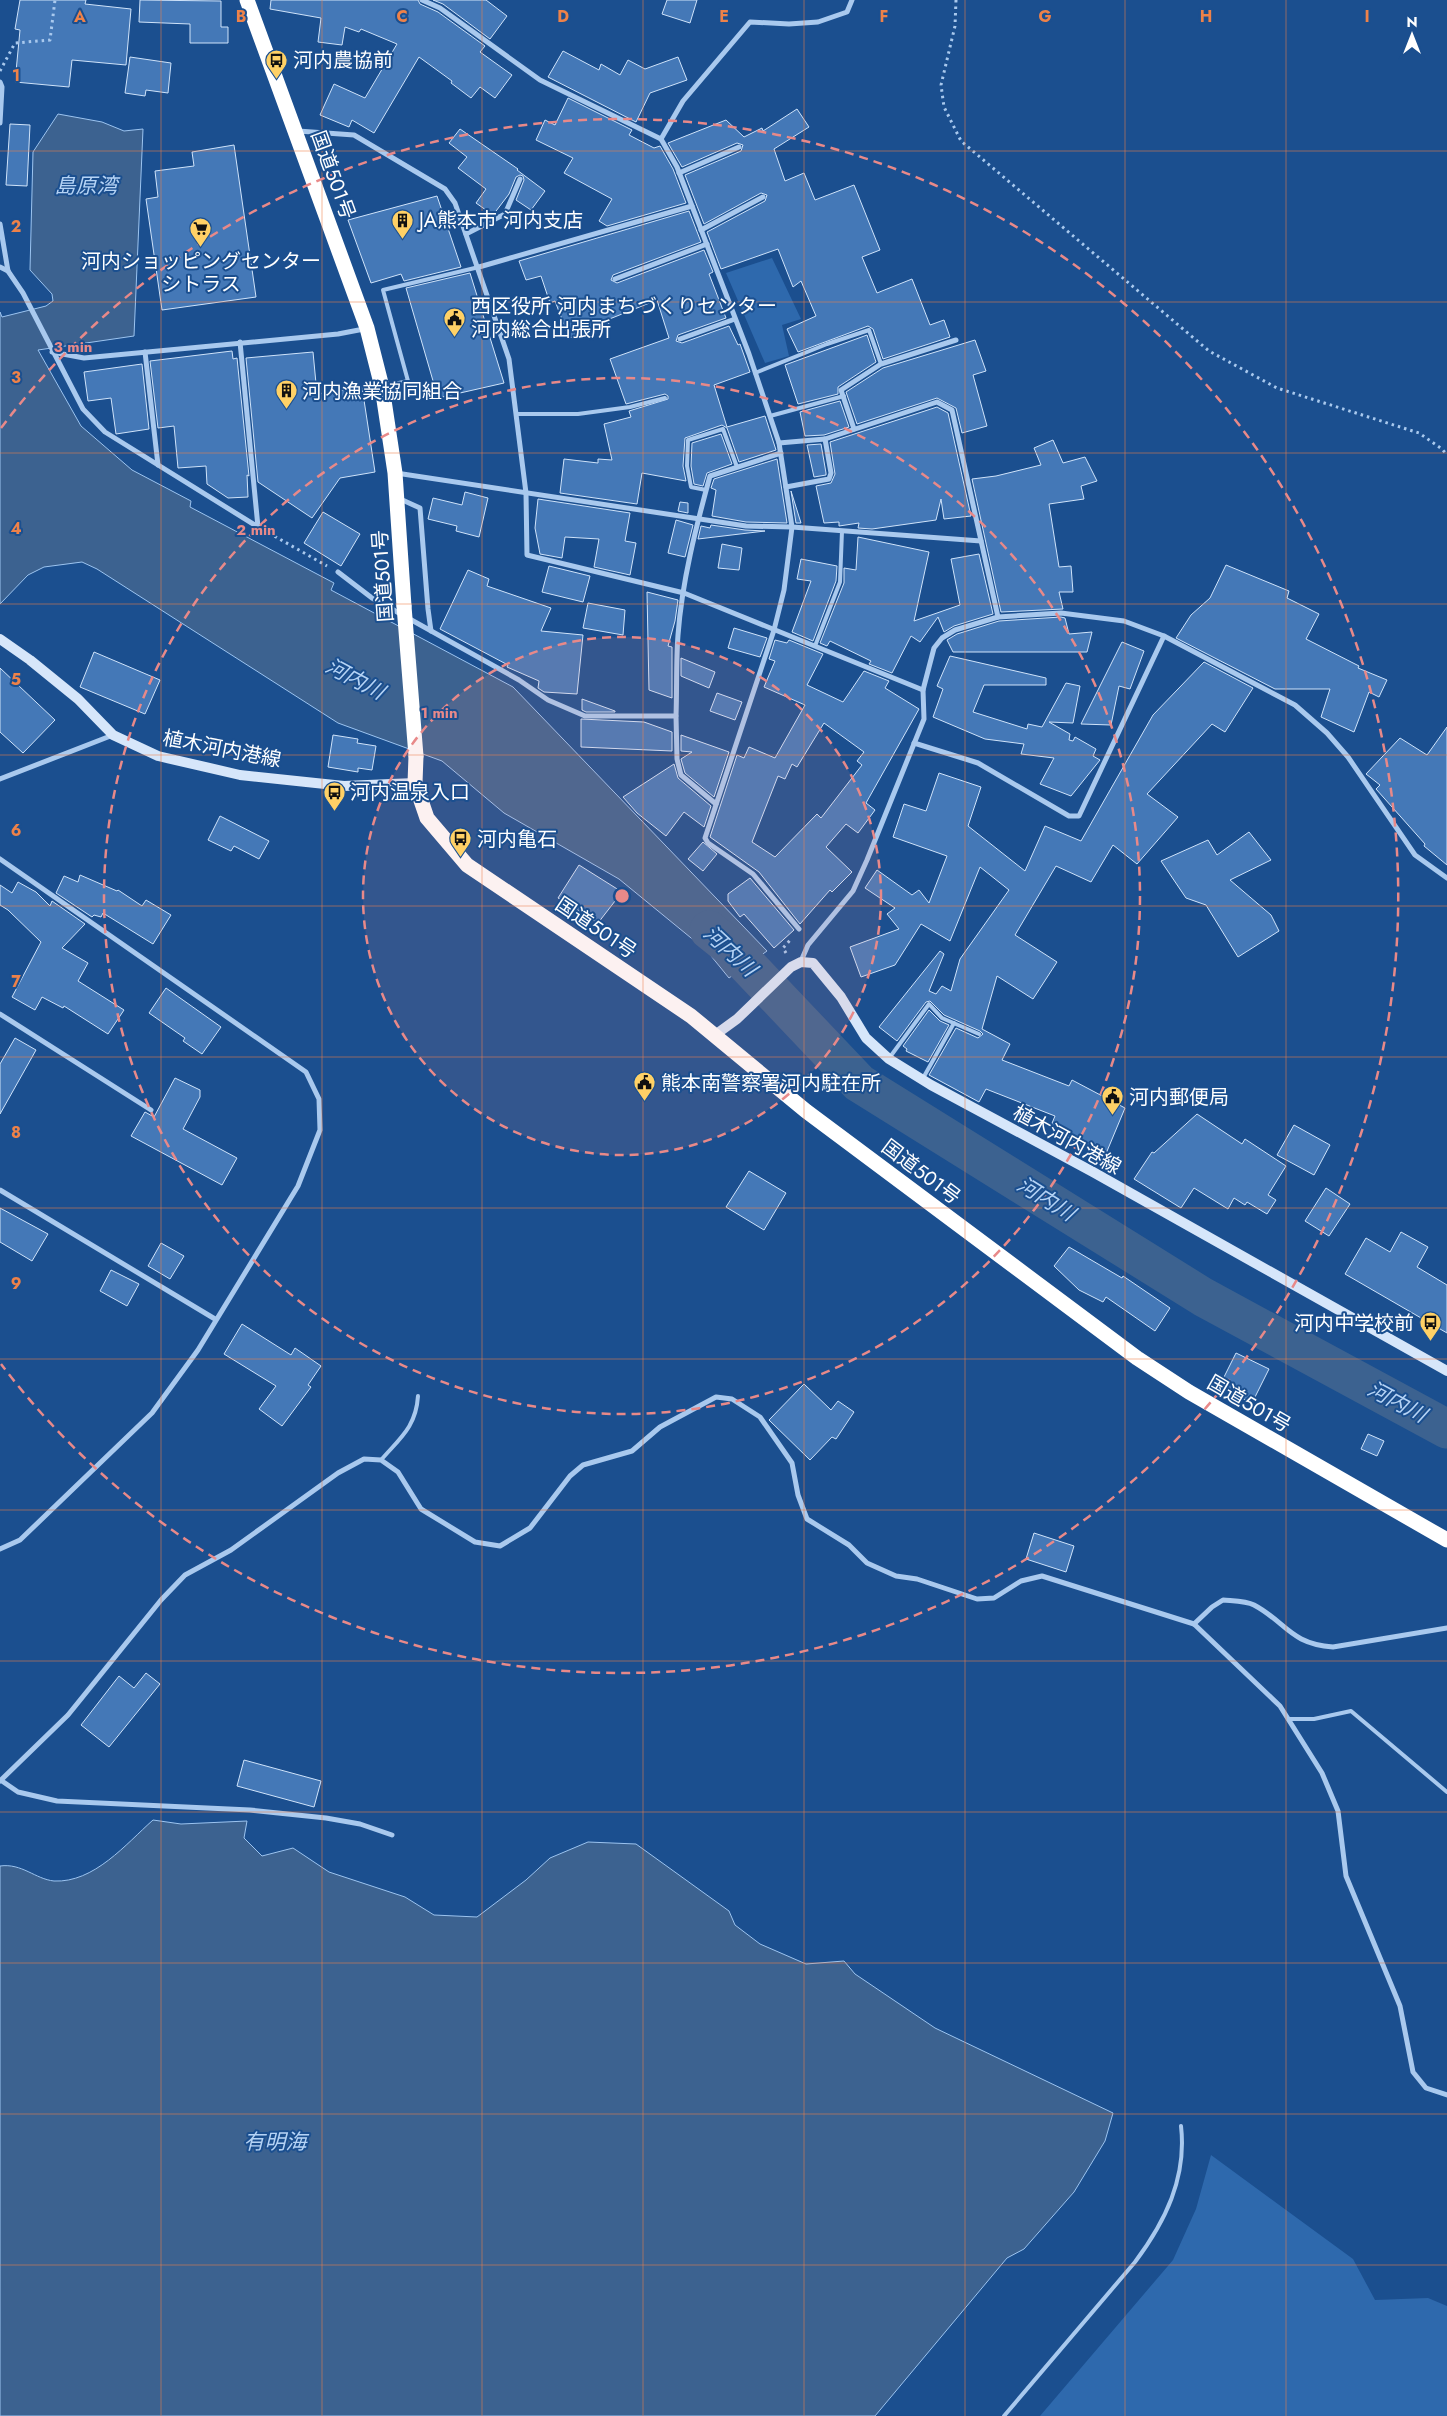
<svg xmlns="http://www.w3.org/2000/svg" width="1447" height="2416" viewBox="0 0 1447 2416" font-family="Jost,'Noto Sans JP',sans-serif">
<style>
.green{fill:#2e69ad}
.water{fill:#3c6290;stroke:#9cc4f0}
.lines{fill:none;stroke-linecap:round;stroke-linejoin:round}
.river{stroke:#3c6290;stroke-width:39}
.building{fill:#4478b7;stroke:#cfe3fa;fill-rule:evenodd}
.path{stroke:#a9c9ee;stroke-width:3;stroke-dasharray:2.5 4;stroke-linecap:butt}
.lane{stroke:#a9c9ee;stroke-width:4}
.street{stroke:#a9c9ee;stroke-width:5}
.secondary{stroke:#d6e6fa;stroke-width:10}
.highway{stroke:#fff;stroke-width:15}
.highway-bridge{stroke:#fff;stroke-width:15}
.grid{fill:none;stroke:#ee8249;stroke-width:1;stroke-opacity:0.55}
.ring{fill:none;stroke:#e88989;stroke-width:2.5;stroke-dasharray:9 6}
.labels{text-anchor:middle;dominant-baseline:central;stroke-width:4;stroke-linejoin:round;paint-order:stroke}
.poi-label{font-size:20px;fill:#fff;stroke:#1b4f8f;text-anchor:start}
.street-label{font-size:20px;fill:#fff;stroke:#1b4f8f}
.water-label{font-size:21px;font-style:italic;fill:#b5d3f5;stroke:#1b4f8f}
.grid-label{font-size:16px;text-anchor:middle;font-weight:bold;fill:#ee8249;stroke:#1b4f8f;stroke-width:4;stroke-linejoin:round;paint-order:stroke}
.centre{fill:#e88989;stroke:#1b4f8f;stroke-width:2.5}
.ring-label{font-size:15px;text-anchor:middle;font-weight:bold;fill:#e88989;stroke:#1b4f8f;stroke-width:4;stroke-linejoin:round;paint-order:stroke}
</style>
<rect width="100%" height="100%" fill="#1b4f8f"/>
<g class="green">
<polygon points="772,258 801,319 782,325 789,356 765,363 726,273"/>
<polygon points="1211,2155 1353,2259 1375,2300 1428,2298 1447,2306 1447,2416 1040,2416 1173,2260 1196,2209"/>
</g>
<g class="water">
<polygon points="58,114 102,122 124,131 143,129 134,336 38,350 81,426 132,470 191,501 190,507 334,583 331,590 513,687 767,951 729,978 707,951 619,879 504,813 442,761 338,723 97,569 82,562 44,567 28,575 0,604 0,312 2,317 46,306 53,301 52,294 30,270 33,152"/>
<path d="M153,1820L181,1824L247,1821L244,1838L262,1856L293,1848L329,1872L405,1897L434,1915L477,1917L526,1880L550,1858L588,1842L636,1844L729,1911L735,1925L760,1944L806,1964L844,1961L855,1974L935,2028L1113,2113L1105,2141L1074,2192L1024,2249L1007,2258L875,2416H0V1866C22,1863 35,1879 54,1881C94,1883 126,1844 153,1820Z"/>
</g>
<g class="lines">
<polyline class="river" points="709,930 729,946 859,1083 1203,1297 1447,1429"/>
</g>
<g class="building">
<polygon points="20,0 86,0 85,4 131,9 126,65 72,60 69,87 15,82 20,30 15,29"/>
<polygon points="140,0 221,1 221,27 228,27 228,43 190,43 190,24 139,22"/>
<polygon points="271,0 418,0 420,4 438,12 485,46 480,52 512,75 495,98 480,87 471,98 451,83 452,81 419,57 374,133 352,120 349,127 320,115 334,84 365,98 397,44 361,29 359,32 345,27 342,45 318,42 321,18 270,9"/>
<polygon points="433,0 486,0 507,16 490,39 443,4"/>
<polygon points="667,0 697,0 690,23 662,14"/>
<polygon points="563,51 599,70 601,64 620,75 628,60 645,69 678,57 687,80 650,93 636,122 548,77"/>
<polygon points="130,57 171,63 168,93 146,90 145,96 125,93"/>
<polygon points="568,98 632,130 629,135 654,148 660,146 673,169 686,203 607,226 599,221 612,199 564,173 573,158 536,140 545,120 555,125"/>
<polygon points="797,109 809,127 774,149 785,181 804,173 815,200 854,185 880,250 862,257 877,293 912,279 930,325 944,320 950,337 883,359 873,329 868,326 798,352 787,329 816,316 801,281 793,287 778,249 721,269 707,232 765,201 767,195 761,193 704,224 685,175 741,151 743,145 737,143 682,167 668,143 726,120 744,137 762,128 763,131"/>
<polygon points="10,124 30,125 27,186 6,185"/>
<polygon points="460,129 518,169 517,170 545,191 531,210 516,200 524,180 523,176 520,175 516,177 509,194 493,215 476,203 486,189 458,168 467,157 449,143"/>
<polygon points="234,145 256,297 162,310 146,199 158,197 155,171 194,166 192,152"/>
<polygon points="437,196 461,267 404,281 401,274 371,283 348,220"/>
<polygon points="689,211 701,242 613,275 611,280 617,283 704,250 713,272 709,274 726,318 678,335 676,341 682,343 729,326 738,345 740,344 750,372 714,385 727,427 765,416 776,450 739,462 727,428 722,425 685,438 683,466 686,481 642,473 637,504 560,493 564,459 598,463 598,459 612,460 604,424 631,417 629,411 668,399 668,396 665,394 626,404 610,359 669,338 657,300 607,320 609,324 569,338 555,301 550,303 541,276 526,280 519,261"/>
<polygon points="470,273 504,383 438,398 406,288"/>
<polygon points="867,335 876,362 838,387 838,394 798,404 785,365"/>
<polygon points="975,340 986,371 973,375 987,426 962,433 956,408 937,398 857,424 846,392 883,368"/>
<polygon points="232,351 233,359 237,358 249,476 247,475 248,497 228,498 207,484 206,466 178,468 174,426 158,428 150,361"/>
<polygon points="313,352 317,394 362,387 375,472 340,478 312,518 258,482 246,358"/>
<polygon points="142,364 149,429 116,434 111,398 88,401 84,372"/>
<polygon points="840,401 849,427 824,435 805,436 800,412"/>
<polygon points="937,407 948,413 971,516 944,519 941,499 936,520 872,529 858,528 859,523 839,526 839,522 824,523 816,486 831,483 835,474 830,442"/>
<polygon points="721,434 732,464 707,473 703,486 694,484 691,466 692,443"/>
<polygon points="1053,440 1063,463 1085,457 1097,481 1081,486 1084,499 1049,504 1059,567 1071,566 1073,592 1059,592 1063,609 1001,612 972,479 996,476 1041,465 1034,448"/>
<polygon points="821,444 826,473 826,475 814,477 807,445"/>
<polygon points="777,459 787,523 746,522 712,516 716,490 711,488 714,479"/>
<polygon points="791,491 801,523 796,523"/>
<polygon points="465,492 488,498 479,537 456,531 457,526 428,519 433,498 462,505"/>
<polygon points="538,499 630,513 625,541 636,543 630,575 594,567 599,539 565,537 562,558 540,554 535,528"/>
<polygon points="680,502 688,503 688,513 678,511"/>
<polygon points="323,512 360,534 341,566 304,543"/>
<polygon points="676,520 693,525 685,557 668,553"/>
<polygon points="711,525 745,530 765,531 698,539 701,526 710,528"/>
<polygon points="858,537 929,552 914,621 960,605 951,559 979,554 993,614 954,626 944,632 938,617 920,642 911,636 892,673 869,664 871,661 830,641 827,646 820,643 844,583 844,568 856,570"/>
<polygon points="722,544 742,548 739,570 718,568"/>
<polygon points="801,559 837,566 836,581 813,641 792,632 811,581 797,579"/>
<polygon points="1226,565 1289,591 1287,598 1319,614 1306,639 1359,666 1358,668 1387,680 1379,697 1369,692 1354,732 1321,717 1330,689 1275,689 1176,638 1191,615 1210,598"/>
<polygon points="549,566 590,576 583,602 542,592"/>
<polygon points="468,570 489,579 487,586 551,608 541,631 583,635 577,694 544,692 538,688 539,681 507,667 508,665 440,629"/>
<polygon points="647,592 678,600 675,621 668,646 672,647 672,698 649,690"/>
<polygon points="588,603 625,610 623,635 583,628"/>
<polygon points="1061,617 1065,618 1069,634 1092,632 1087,652 953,652 947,640 957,634 999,621"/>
<polygon points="734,628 767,638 760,657 728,648"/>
<path d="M775,640L787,643L789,640L823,654L807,685L843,702L864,671L889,681L885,688L919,709L866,803L875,810L858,833L846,824L826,847L852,872L832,892L830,890L800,924L759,872L710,837L737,755L744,758L749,747L775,758L805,705L764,687L775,661L769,659ZM824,723L864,752L857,761L862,765L821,818L817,814L775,857L752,842L778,776L785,779L792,764L797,767Z"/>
<polygon points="1122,642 1144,651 1130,689 1119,686 1111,725 1081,724"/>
<polygon points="94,652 160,680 145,714 80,687"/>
<polygon points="950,656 1046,678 1046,685 984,685 973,712 1027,729 1028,724 1042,727 1066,683 1080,686 1073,723 1049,722 1070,734 1069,740 1073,741 1075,737 1096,749 1093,756 1100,760 1071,796 1040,784 1054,758 1021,754 1024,744 985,739 933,717 943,689 937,686"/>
<polygon points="681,658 715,672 709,688 681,676"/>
<polygon points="1204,662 1253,688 1225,732 1212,724 1147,794 1178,817 1137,864 1113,845 1091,882 1056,866 1015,935 1057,962 1033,999 997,976 982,1029 1010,1044 1002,1060 1069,1086 1072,1080 1125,1108 1105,1156 1050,1128 1055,1116 986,1089 979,1102 929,1075 956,1028 978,1038 983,1034 980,1031 944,1015 930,1001 926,1002 897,1041 879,1027 940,951 944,954 929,991 936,994 942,986 951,991 960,959 1009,890 980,867 950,941 921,924 895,965 861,977 850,947 899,929 887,914 895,908 865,888 877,870 912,895 919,890 929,903 947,856 893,837 904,804 926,811 939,773 981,787 968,826 1025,871 1045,826 1081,841 1153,715"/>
<polygon points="0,668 55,720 23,753 0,732"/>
<polygon points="717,693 742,702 735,720 710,711"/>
<polygon points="582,699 615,711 615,712 586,712 582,710"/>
<polygon points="581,719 644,722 672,732 672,751 581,747"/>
<polygon points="1447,727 1447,865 1424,846 1425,844 1376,789 1380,785 1366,774 1400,738 1427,755"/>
<polygon points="333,735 358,739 357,743 376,746 372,770 358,768 358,772 328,767"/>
<polygon points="681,735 729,752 714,797 685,773 681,759 692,752 681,751"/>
<polygon points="674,764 678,778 711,806 704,827 684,812 666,836 637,813 623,797"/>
<polygon points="220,816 269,841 259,859 234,846 231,851 208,840"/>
<polygon points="1249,832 1271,860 1230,880 1271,915 1279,931 1238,957 1206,905 1186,898 1161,861 1208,840 1217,855"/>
<polygon points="703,842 717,854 703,871 688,859"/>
<polygon points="579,865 622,892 598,923 558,898"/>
<polygon points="80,875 117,891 118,890 142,906 146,900 171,915 153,944 103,913 101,917 94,915 92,917 56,893 64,876 78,882"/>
<polygon points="750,878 794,930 774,948 744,914 740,917 728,901 728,894"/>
<polygon points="18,882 36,892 50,906 52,901 85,924 62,948 88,963 78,981 124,1010 108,1034 64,1006 63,1008 42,997 35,1010 12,997 41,942 8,910 0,905 0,885 12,893"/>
<polygon points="166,988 221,1027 202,1054 183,1041 185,1038 149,1013"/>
<polygon points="929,1010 940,1021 949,1025 928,1062 906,1051 907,1049 903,1046"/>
<polygon points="15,1038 36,1050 0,1114 0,1064"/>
<polygon points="175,1078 200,1090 200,1097 183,1129 237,1158 222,1185 131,1136 145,1112 154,1117"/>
<polygon points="1197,1114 1242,1144 1245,1139 1286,1166 1268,1195 1276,1200 1267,1214 1247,1202 1245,1205 1234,1198 1228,1209 1194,1188 1181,1208 1134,1179 1152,1152 1154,1153"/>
<polygon points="1294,1125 1330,1145 1314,1175 1277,1155"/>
<polygon points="749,1171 786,1193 764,1230 726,1207"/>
<polygon points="1326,1188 1350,1204 1329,1236 1305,1221"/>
<polygon points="0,1208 48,1234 32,1261 0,1242"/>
<polygon points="1401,1232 1428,1247 1417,1267 1447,1285 1447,1333 1345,1274 1366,1238 1390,1252"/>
<polygon points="161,1243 184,1256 170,1279 148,1266"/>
<polygon points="1069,1247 1122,1278 1123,1276 1170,1308 1155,1331 1106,1297 1103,1302 1079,1290 1054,1266"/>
<polygon points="111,1270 139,1284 127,1306 100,1291"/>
<polygon points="242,1324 291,1355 295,1348 321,1366 308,1385 311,1387 282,1426 259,1409 276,1386 224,1354"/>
<polygon points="1236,1353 1269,1369 1252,1403 1219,1387"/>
<polygon points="804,1384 831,1410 838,1401 854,1412 836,1439 832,1437 810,1460 769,1420"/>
<polygon points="1368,1434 1384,1441 1377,1456 1361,1449"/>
<polygon points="1034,1533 1074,1546 1066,1572 1026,1559"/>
<polygon points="146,1673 160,1684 109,1747 81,1725 119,1676 134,1688"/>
<polygon points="244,1760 321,1781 314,1807 237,1786"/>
</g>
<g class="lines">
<g class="path">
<polyline points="956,0 955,26 941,85 944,107 961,141 1209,351 1277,388 1419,433 1442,449 1447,455"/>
<polyline points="0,71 15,43 50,40 55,0"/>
<polyline points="269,533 327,566"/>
<polyline points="786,953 783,948 792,938"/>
</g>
<g class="lane">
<polyline points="755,373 827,344 869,330 881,364"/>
<polyline points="385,386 408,381 383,290 479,267"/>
<polyline points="516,414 578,414 630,407 665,398"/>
<polyline points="770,416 844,396"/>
<polyline points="706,490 691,487 687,466 688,440 723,429 737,467"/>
<polyline points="815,646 840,582 842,531"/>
<polyline points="890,1057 929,1004 942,1018 979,1034"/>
<polyline points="922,1080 954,1023"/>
<path d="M381,1460C400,1438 416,1427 418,1396"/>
<polyline points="1288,1719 1314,1719 1351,1711 1447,1792"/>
<path d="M1004,2416L1135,2262C1165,2222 1187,2178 1181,2126"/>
</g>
<g class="street">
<polyline points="422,0 440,8 540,80 661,139 677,167 749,354 779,443 792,527 784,590 774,630 705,838 708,843 753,874 799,929"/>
<polyline points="0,82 2,87 0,123"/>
<polyline points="298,131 354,135 445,189 455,203 509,359 526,493 527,555 684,593 923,690"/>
<polyline points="661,139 683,101 750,22 789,24 818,22 847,12 852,0"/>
<polyline points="679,173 739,147"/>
<polyline points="0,224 8,271 23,293 83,409 105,432 258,527"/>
<polyline points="701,230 763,197"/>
<polyline points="466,234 505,214 520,179"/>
<polyline points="0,267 8,271"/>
<polyline points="479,267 692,206"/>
<polyline points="615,279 707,244"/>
<polyline points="680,339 735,319"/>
<polyline points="240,342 258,527"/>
<polyline points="52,352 84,358 338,334 364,329"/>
<polyline points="145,352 158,465"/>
<polyline points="854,429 841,390 881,364 956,340"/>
<polyline points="779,443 825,439 937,402 952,410 998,617"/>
<polyline points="396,473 746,526 792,527 981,541"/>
<polyline points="786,487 829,479 831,473 825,439"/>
<polyline points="398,498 420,508 428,609 431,631"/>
<path d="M338,572L372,598L519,680L548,700L585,716H676C677,689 676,662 678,635C682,581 696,527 710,476L781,453"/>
<polyline points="676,716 677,759 681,775 716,804"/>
<polyline points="914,743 978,763 1069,816 1079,816 1164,636"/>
<polyline points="0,779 113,735"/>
<polyline points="0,859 306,1072 319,1099 320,1130 298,1186 198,1350 152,1413 20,1540 0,1549"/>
<polyline points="801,961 808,945 853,891 867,860 924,719 923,690 934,648 942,638 955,630 998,617 1061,613 1124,621 1164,636 1295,705 1327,733 1348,757 1415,855 1447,878"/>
<polyline points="0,1014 151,1110"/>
<polyline points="0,1190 215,1319"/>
<path d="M1194,1624L1212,1607L1223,1600C1232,1601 1246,1601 1254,1605C1286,1622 1290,1644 1333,1647L1447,1628"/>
<polyline points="0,1781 68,1715 161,1600 185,1575 231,1550 338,1473 364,1459 381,1460 398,1472 421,1509 475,1542 500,1546 530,1528 570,1476 583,1465 632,1451 660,1427 716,1397 732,1399 760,1417 792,1463 798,1495 807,1519 849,1545 867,1563 896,1576 917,1579 977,1599 994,1598 1021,1581 1042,1576 1194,1624 1280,1706 1322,1773 1338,1811 1346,1876 1400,2006 1413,2072 1426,2088 1447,2095"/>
<polyline points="2,1781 18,1792 57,1801 250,1810 326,1818 360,1824 392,1835"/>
</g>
<g class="secondary">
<polyline points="0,639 30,660 78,699 113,735 158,756 240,775 344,786 415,783"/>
<polyline points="715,1035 737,1019 791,967 801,962 813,963 841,997 866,1038 889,1059 931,1085 1093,1172 1447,1371"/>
</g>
<g class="highway">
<polyline points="247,0 367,328 382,387 395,473 404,606"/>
<polyline points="416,756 415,783 427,818 467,865 691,1016 806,1111 1137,1358 1189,1392 1447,1540"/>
</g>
<polyline class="highway-bridge" points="404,606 416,756"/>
</g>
<path class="grid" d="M161,0V2416M322,0V2416M482,0V2416M643,0V2416M804,0V2416M965,0V2416M1125,0V2416M1286,0V2416M0,151H1447M0,302H1447M0,453H1447M0,604H1447M0,755H1447M0,906H1447M0,1057H1447M0,1208H1447M0,1359H1447M0,1510H1447M0,1661H1447M0,1812H1447M0,1963H1447M0,2114H1447M0,2265H1447"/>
<circle cx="622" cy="896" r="259" fill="#e88989" fill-opacity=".12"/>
<g class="ring">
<circle cx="622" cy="896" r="259"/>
<circle cx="622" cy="896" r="518"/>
<path d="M1 428A777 777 0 1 1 1 1364"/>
</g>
<defs>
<symbol id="bus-pin" viewBox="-11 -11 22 30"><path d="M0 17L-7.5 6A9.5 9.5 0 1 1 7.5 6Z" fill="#ffd166" stroke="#1b4f8f"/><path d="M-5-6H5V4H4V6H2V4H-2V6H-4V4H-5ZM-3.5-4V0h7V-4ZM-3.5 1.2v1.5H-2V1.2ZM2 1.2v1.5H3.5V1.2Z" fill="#111"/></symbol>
<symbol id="building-pin" viewBox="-11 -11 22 30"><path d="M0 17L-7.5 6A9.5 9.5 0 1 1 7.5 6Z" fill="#ffd166" stroke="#1b4f8f"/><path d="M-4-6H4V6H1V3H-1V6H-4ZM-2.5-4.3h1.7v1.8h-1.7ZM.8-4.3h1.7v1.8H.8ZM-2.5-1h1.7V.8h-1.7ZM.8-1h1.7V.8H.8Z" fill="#111"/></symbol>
<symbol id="supermarket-pin" viewBox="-11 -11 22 30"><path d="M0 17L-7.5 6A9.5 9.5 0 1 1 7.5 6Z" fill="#ffd166" stroke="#1b4f8f"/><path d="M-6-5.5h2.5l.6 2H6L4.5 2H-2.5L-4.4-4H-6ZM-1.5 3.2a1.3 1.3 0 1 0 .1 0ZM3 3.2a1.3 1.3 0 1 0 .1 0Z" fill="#111"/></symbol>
<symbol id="civic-pin" viewBox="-11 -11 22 30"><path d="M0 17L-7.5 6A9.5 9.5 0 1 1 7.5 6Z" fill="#ffd166" stroke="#1b4f8f"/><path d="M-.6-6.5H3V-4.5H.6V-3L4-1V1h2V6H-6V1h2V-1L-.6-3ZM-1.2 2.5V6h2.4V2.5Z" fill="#111"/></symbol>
</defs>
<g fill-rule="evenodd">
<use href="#bus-pin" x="264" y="48" width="25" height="34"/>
<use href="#building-pin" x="390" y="208" width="25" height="34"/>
<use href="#supermarket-pin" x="188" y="216" width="25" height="34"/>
<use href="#civic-pin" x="442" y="306" width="25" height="34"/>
<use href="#building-pin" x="274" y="378" width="25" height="34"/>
<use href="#bus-pin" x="322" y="780" width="25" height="34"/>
<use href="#bus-pin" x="448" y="826" width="25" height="34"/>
<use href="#civic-pin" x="632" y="1070" width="25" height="34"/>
<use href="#civic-pin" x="1100" y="1084" width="25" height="34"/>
<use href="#bus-pin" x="1418" y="1310" width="25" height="34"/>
</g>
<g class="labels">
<g class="poi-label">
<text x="293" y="60">河内農協前</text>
<text x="419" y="220">JA熊本市 河内支店</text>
<text x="201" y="261" text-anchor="middle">河内ショッピングセンター<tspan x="201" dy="23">シトラス</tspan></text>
<text x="471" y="306">西区役所 河内まちづくりセンター<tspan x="471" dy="23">河内総合出張所</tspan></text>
<text x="302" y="391">河内漁業協同組合</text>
<text x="350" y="792">河内温泉入口</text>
<text x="477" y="839">河内亀石</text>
<text x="661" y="1083">熊本南警察署河内駐在所</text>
<text x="1129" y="1097">河内郵便局</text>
<text x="1414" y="1323" text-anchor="end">河内中学校前</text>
</g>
<g class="street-label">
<text transform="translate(333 175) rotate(70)">国道501号</text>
<text transform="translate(383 576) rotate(-94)">国道501号</text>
<text transform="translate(222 749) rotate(11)">植木河内港線</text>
<text transform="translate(596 928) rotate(34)">国道501号</text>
<text transform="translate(1067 1140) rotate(29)">植木河内港線</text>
<text transform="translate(921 1172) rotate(37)">国道501号</text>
<text transform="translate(1249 1404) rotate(30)">国道501号</text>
</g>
<g class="water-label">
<text x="86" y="186">島原湾</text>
<text transform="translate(355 679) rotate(28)">河内川</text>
<text transform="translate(730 951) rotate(43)">河内川</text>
<text transform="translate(1046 1199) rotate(32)">河内川</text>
<text transform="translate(1397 1402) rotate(28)">河内川</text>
<text x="275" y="2142">有明海</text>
</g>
</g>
<g class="grid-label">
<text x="80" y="22">A</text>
<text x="241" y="22">B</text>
<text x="402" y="22">C</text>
<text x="563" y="22">D</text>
<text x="724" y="22">E</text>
<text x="884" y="22">F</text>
<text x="1045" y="22">G</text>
<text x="1206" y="22">H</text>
<text x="1367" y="22">I</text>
<text x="16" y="81">1</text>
<text x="16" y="232">2</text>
<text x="16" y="383">3</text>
<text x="16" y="534">4</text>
<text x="16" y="685">5</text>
<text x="16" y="836">6</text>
<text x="16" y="987">7</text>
<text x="16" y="1138">8</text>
<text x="16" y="1289">9</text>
</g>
<circle cx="622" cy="896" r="8" class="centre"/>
<g class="ring-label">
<text x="73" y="352">3 min</text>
<text x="256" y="535">2 min</text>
<text x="439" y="718">1 min</text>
</g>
<g transform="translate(1412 35)" stroke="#1b4f8f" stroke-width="4" paint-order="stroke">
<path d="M0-4L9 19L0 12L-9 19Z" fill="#ffffff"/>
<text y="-8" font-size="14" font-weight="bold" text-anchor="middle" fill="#ffffff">N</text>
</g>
</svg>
